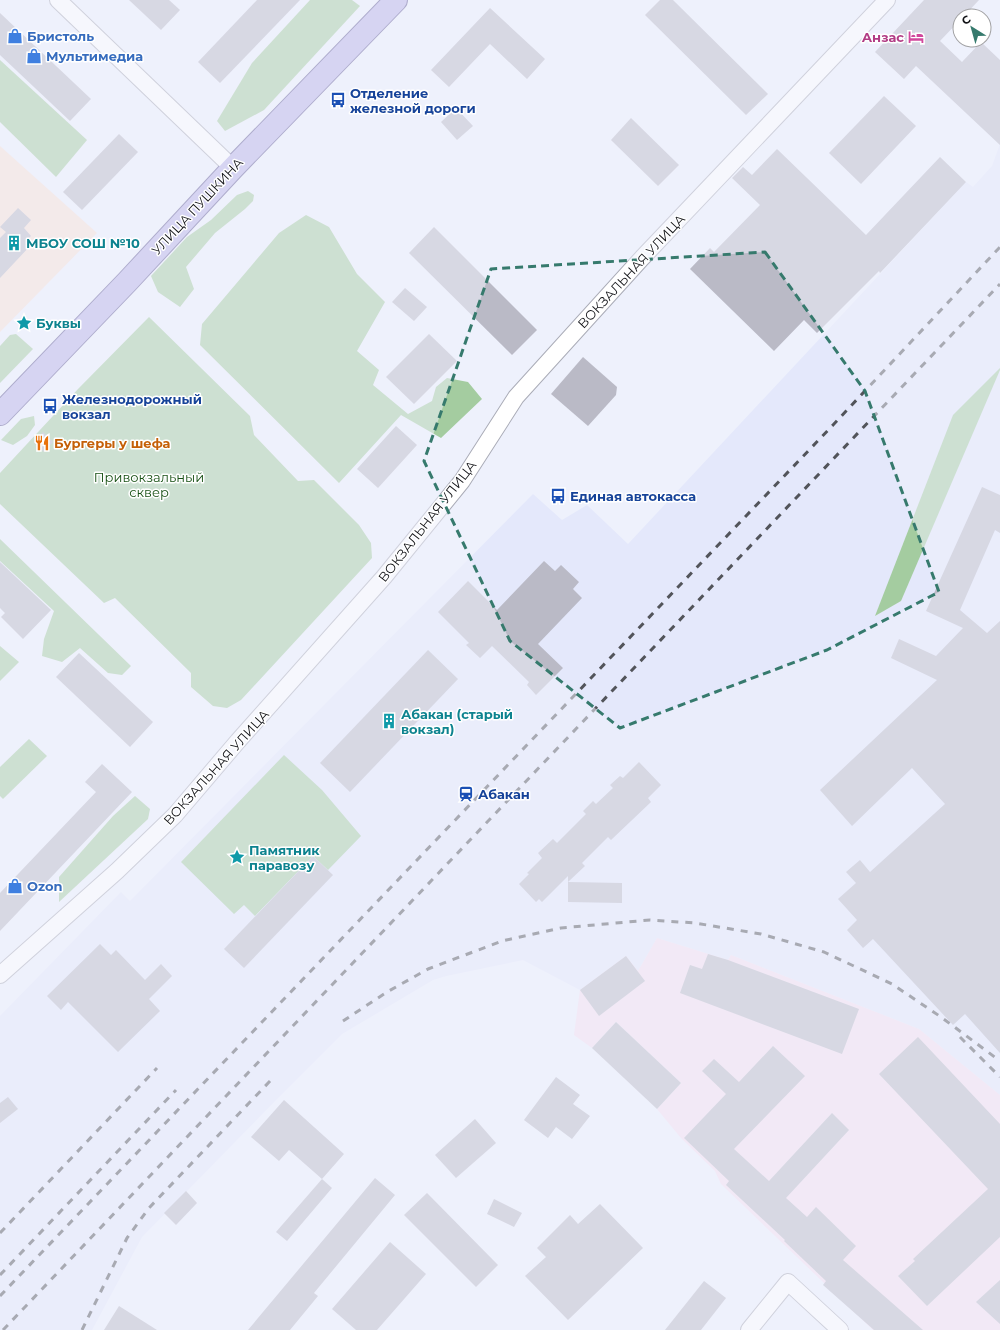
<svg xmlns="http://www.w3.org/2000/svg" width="1000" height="1330" viewBox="0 0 1000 1330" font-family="Montserrat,sans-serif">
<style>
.built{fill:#e4e8fb}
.industrial{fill:#f5e0ef}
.education{fill:#f9e2d6}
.green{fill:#a4cca0}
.building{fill:#babac6}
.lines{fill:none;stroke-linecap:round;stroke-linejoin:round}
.minor-casing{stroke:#aaacb7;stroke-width:18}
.primary-casing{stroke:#605a94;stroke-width:24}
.minor{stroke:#fff;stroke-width:16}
.primary{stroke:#b8b2e7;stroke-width:22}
.rail{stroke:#52545a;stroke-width:3;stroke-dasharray:7 7;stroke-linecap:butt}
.marked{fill:none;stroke:#367a6d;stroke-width:3;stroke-dasharray:8 5;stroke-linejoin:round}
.labels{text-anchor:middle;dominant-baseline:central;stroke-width:3;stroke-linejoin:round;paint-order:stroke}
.shop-label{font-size:13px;font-weight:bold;fill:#366cbe;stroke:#fff;text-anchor:start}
.hotel-label{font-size:13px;font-weight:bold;fill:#b23c85;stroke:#fff;text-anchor:end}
.transit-label{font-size:13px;font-weight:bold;fill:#164399;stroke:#fff;text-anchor:start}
.street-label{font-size:13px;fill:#131418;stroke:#fff}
.culture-label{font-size:13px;font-weight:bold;fill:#0d838f;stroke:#fff;text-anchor:start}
.food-label{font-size:13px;font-weight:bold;fill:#c56008;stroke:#fff;text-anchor:start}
.park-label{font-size:13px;fill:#164f13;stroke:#fff}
</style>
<rect width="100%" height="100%" fill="#eef1fc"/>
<polygon class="built" points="1000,144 1000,1095 919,1029 731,955 728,960 657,938 638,971 626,956 580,990 523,960 446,976 433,980 342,1034 278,1098 142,1237 92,1330 0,1330 0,1016 121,892 130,901 533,494 562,520 587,505 628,544 966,182 973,187 992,166"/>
<polygon class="industrial" points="657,938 728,960 731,955 919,1029 1000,1095 1000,1330 873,1330 721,1184 715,1171 681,1138 657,1109 681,1083 616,1022 592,1048 574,1035 580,990 626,956 638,971"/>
<polygon class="education" points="0,146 97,233 0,332"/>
<g class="green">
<polygon points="310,0 352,0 360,6 264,110 225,131 217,121 252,63"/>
<polygon points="0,60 87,140 56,177 0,122"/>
<polygon points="248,191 254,195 253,201 245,209 215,233 186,267 194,289 180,307 158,292 151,276 187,237 211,220 237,195"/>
<polygon points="306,215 329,227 357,274 385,302 357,351 379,370 373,385 408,414 432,401 436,387 447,378 468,382 482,399 441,438 401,415 339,483 200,345 202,324 279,233"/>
<polygon points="149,317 250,416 254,435 298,481 314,480 359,525 371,543 372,558 241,700 227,708 213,706 191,687 191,673 115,598 104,603 0,504 0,473 78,389"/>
<polygon points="16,334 33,349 0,383 0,346 10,335"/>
<polygon points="1000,368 1000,370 901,601 875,616 953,415"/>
<polygon points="34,416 35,425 27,436 13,445 1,440 21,419"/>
<polygon points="0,539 131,666 122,675 108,673 80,648 62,662 42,656 44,639 54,611 0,561"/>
<polygon points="0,646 19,662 0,681"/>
<polygon points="29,739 47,756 3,799 0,796 0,767"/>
<polygon points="284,755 322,790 361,836 328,870 313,856 255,916 244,905 234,914 181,862"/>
<polygon points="135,796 150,809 148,819 59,902 59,877 113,816"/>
</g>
<g class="building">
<polygon points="129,0 169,0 180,10 161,30"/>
<polygon points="257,0 300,0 220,83 198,62"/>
<polygon points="660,0 673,0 768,94 746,115 645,15"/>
<polygon points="924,0 979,0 964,16 960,16 960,20 940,41 962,62 981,42 1000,60 1000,145 916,66 904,79 875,52"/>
<polygon points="490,8 545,59 527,79 490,44 449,87 431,70"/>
<polygon points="0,13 91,99 70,121 0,55"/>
<polygon points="884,96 916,126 861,184 829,153"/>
<polygon points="456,108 473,126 457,140 441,122"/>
<polygon points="631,118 679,165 658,186 611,140"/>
<polygon points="119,134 138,152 82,210 63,192"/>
<polygon points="777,149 866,235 940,157 966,182 880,273 879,271 817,333 804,320 774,351 690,269 710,248 714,252 760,205 732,178 743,167 752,175"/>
<polygon points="18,208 31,220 24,228 31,236 26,241 31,245 0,278 0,238 6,232 0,227"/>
<polygon points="434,227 537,330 512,355 409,253"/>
<polygon points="405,288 427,307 414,321 392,302"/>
<polygon points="429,334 457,361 414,404 386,377"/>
<polygon points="583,357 617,387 616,395 588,426 551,394"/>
<polygon points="396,426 417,445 378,488 357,469"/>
<polygon points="43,432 53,442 44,452 34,442"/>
<polygon points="982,487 1000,495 1000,533 995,530 960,610 987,633 1000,621 1000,1053 965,1014 953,1025 873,939 863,948 847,930 857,920 838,899 856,883 846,872 860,860 870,872 945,804 912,768 852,826 820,790 937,680 891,658 899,639 936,656 963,628 926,611"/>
<polygon points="544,561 555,571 561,565 579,582 573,589 582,598 538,644 563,668 536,695 527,685 529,682 492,646 480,658 466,645 469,643 438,612 468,581 497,610"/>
<polygon points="0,562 51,610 23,639 1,617 5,613 0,608"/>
<polygon points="428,650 458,679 350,792 320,763"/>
<polygon points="79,653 153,722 130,747 56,677"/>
<polygon points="639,762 661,785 648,798 651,802 611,840 608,837 582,863 585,866 568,882 622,883 622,903 568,902 568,876 542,902 539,899 536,902 519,884 529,874 527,873 542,858 538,853 553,839 557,843 586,814 583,811 593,801 596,804 613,788 610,785 620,776 623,778"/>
<polygon points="102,764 132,792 0,931 0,893 96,792 85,782"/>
<polygon points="313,856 333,875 244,968 224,949"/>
<polygon points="100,944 111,955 116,950 145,980 161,964 172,976 149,999 160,1011 118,1052 68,1002 61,1010 47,996"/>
<polygon points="708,954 728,960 859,1009 842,1054 680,993 690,965 702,969"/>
<polygon points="626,956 645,981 599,1016 580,990"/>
<polygon points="616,1022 681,1083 657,1109 592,1048"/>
<polygon points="918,1037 1000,1124 1000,1237 927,1306 898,1276 915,1261 913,1259 988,1189 879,1074"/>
<polygon points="773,1046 805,1076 734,1149 769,1181 832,1113 849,1130 786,1198 807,1217 816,1207 856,1246 843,1260 923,1330 874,1330 823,1285 826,1281 784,1241 785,1240 726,1185 729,1181 684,1138 726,1094 702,1071 714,1059 739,1082"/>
<polygon points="556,1077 580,1095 573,1104 590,1116 572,1139 556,1127 548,1138 524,1120"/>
<polygon points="8,1097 18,1109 0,1123 0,1103"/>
<polygon points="284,1100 344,1154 322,1179 289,1150 279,1161 251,1137"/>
<polygon points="475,1119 496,1143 456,1178 435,1155"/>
<polygon points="375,1178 395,1195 314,1293 318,1296 290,1330 248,1330"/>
<polygon points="322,1179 332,1188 287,1241 276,1232"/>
<polygon points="186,1191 197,1203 176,1225 164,1213"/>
<polygon points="427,1193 498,1265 476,1287 404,1215"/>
<polygon points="494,1199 522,1213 514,1227 487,1214"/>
<polygon points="600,1204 643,1248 568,1320 525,1276 546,1257 537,1248 570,1215 578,1224"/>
<polygon points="390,1242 426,1274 377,1330 356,1330 332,1309"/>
<polygon points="1000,1280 1000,1324 976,1302"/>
<polygon points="704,1281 726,1298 701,1330 665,1330"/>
<polygon points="119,1306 157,1330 104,1330"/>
</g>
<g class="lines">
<defs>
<g id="minor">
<polyline points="58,0 233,168"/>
<polyline points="0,975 117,871 175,815 238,741 384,577 462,481 516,397 642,258 887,0"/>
<polyline points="749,1330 788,1282 840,1330"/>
</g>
<polyline id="primary" points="0,414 127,282 233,168 396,0"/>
</defs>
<use href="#minor" class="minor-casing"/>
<use href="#primary" class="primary-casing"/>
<use href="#minor" class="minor"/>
<use href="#primary" class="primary"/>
<g class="rail">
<polyline points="343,1021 387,992 428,969 502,941 561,928 650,920 695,923 761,934 824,952 892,984 941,1017 1000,1061"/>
<polyline points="960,1037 1000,1077"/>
<polyline points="0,1233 157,1068"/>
<polyline points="0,1275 176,1090"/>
<polyline points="0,1296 833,425 1000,247"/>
<polyline points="3,1330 1000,284"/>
<polyline points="82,1330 127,1238 149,1208 271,1080"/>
</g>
</g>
<path d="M0 0H1000V1330H0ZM765,252L865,391L939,592L827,650L620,728L510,641L424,461L491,269Z" fill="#eef1fc" fill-opacity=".55" fill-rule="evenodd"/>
<path class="marked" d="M765,252L865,391L939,592L827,650L620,728L510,641L424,461L491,269Z"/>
<defs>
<symbol id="shop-bare" viewBox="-9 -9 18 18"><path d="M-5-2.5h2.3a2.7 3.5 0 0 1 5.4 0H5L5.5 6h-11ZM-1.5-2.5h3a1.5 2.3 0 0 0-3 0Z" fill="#3f7fe0" stroke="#fff" stroke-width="2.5" paint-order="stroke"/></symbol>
<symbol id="hotel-bare" viewBox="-9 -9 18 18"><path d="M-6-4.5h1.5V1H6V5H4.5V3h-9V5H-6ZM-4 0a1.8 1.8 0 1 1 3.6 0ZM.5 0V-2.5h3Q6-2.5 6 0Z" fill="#d1479c" stroke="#fff" stroke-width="2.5" paint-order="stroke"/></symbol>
<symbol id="bus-bare" viewBox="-9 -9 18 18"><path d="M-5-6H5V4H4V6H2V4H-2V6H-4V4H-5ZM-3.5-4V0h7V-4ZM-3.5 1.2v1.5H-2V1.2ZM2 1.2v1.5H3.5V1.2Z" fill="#1a4fb4" stroke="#fff" stroke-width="2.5" paint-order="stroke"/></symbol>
<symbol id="building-bare" viewBox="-9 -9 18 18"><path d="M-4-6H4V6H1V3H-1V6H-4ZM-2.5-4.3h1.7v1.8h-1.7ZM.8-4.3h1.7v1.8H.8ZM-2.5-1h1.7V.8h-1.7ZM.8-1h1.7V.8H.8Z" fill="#0f9aa8" stroke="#fff" stroke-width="2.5" paint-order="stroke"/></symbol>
<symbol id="sight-bare" viewBox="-9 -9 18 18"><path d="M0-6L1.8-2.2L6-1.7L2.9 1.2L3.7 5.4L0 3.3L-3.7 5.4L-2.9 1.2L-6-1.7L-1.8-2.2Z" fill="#0f9aa8" stroke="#fff" stroke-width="2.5" paint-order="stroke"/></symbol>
<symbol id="restaurant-bare" viewBox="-9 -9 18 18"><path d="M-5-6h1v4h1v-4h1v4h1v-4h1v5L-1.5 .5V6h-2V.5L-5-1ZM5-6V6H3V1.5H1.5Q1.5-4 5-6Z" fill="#e8710a" stroke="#fff" stroke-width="2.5" paint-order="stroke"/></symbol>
<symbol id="station-bare" viewBox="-9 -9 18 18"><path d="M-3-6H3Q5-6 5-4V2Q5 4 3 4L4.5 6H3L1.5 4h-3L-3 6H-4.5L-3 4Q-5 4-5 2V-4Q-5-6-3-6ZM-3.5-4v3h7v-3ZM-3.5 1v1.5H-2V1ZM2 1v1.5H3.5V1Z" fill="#1a4fb4" stroke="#fff" stroke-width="2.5" paint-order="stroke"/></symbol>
</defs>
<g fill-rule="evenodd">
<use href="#shop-bare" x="4" y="25" width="22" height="22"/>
<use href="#hotel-bare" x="905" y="26" width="22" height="22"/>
<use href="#shop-bare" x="23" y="45" width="22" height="22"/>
<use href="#bus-bare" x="327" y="89" width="22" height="22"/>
<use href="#building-bare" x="3" y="232" width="22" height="22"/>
<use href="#sight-bare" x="13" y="312" width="22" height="22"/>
<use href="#bus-bare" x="39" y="395" width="22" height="22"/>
<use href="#restaurant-bare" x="31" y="432" width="22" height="22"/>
<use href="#bus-bare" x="547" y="485" width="22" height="22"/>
<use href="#building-bare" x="378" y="710" width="22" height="22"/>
<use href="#station-bare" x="455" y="783" width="22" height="22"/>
<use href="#sight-bare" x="226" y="846" width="22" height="22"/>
<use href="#shop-bare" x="4" y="875" width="22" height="22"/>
</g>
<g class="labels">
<g class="shop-label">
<text x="27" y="36">Бристоль</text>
<text x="46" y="56">Мультимедиа</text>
<text x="27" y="886">Ozon</text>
</g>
<g class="hotel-label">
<text x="904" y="37">Анзас</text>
</g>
<g class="transit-label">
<text x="350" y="93">Отделение<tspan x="350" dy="15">железной дороги</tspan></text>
<text x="62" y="399">Железнодорожный<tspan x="62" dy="15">вокзал</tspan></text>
<text x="570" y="496">Единая автокасса</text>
<text x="478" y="794">Абакан</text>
</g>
<g class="street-label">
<text transform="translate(197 206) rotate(-47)">УЛИЦА ПУШКИНА</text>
<text transform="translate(631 271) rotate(-47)">ВОКЗАЛЬНАЯ УЛИЦА</text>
<text transform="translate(427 521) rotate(-52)">ВОКЗАЛЬНАЯ УЛИЦА</text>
<text transform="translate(216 767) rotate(-48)">ВОКЗАЛЬНАЯ УЛИЦА</text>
</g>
<g class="culture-label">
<text x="26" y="243">МБОУ СОШ №10</text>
<text x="36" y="323">Буквы</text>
<text x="401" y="714">Абакан (старый<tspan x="401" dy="15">вокзал)</tspan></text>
<text x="249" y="850">Памятник<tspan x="249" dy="15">паравозу</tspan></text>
</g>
<g class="food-label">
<text x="54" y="443">Бургеры у шефа</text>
</g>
<g class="park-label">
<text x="149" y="477">Привокзальный<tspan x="149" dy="15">сквер</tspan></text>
</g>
</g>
<g transform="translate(972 28) rotate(323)"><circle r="19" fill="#ffffff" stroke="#a1a1a3"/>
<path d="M0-3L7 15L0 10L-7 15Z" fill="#367a6d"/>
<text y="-6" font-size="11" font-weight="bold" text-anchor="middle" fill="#131418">С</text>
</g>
</svg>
